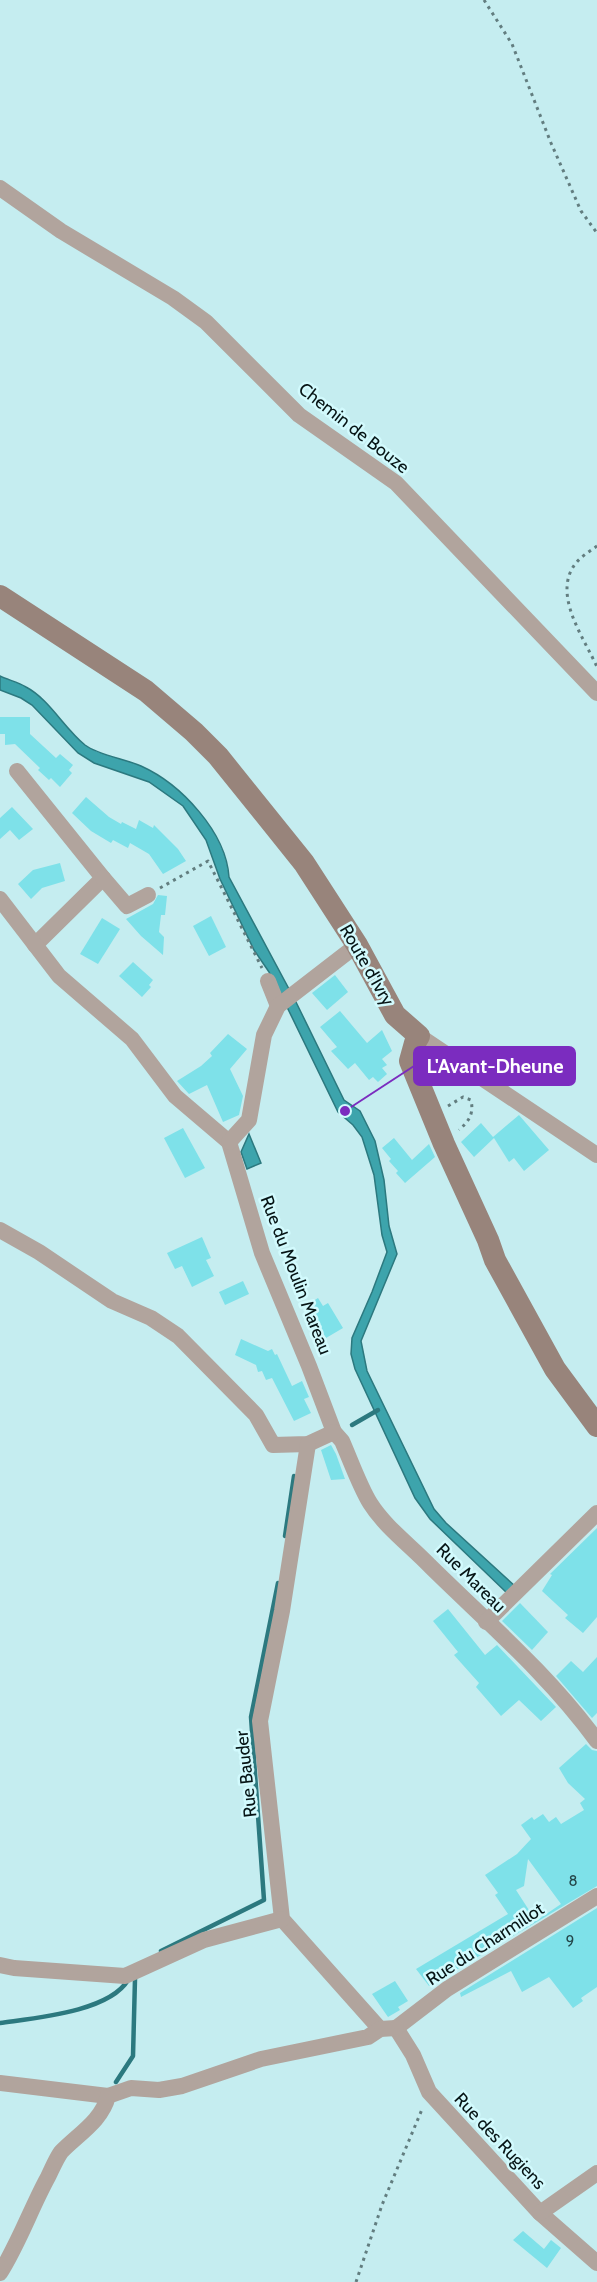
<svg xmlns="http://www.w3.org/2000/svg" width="597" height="2282" viewBox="0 0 597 2282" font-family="Cabin,sans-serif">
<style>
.water{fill:#3da4ac;stroke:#2c797f;stroke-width:1.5}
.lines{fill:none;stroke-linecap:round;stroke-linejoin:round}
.stream{stroke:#2c797f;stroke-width:4.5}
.building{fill:#7ee1e9;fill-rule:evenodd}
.path{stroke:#627d7f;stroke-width:3;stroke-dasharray:3 4.5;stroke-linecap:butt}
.street{stroke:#b1a49d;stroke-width:16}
.secondary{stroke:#98847b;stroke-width:22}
.labels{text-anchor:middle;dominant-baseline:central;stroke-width:5;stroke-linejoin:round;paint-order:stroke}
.number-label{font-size:15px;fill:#24474a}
.street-label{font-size:18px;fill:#061415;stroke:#d2fafd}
.leader{fill:none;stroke:#7b2cbf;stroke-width:2}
.callout-dot{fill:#7b2cbf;stroke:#d2fafd;stroke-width:2}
.callout{fill:#7b2cbf;stroke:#7b2cbf;stroke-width:2}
.callout-label{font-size:20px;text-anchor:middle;font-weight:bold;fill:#fff}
</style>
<rect width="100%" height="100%" fill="#c5edf0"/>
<g class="water">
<path d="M0,676C8,680 18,682 26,687C49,699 64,728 85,745C98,755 125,759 141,766C181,784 226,832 229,877L289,989L280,995L269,972L254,950L220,879L206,840L183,806L149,782L94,763L78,753L32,705L21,698L0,690Z"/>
<polygon points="294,998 344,1100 360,1111 375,1141 384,1180 389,1226 397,1254 361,1341 367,1371 434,1509 446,1523 516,1587 509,1595 430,1519 415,1498 355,1369 351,1354 352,1338 372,1292 387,1252 382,1235 374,1175 362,1137 353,1125 338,1112 287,1007"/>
<polygon points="249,1134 261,1163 247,1169 241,1152"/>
</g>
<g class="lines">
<g class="stream">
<polyline points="352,1425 378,1410"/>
<polyline points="285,1536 294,1476"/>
<polyline points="161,1951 264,1900 251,1717 278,1583"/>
<path d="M0,2023C34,2018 109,2012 128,1980"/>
<polyline points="116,2082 133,2056 135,1979"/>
</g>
</g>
<g class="building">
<polygon points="0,717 30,717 30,734 56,758 60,754 73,765 69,770 72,773 60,787 51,778 49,780 38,770 40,768 15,744 5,745 5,734 0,734"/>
<polygon points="86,797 109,817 121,824 122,822 136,829 139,820 153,828 154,825 178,849 186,861 163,874 149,854 130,843 128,848 113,840 111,843 91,831 72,813"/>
<polygon points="12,807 33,829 19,840 10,830 0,839 0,818"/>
<polygon points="60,863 65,881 42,888 31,899 18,884 33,870"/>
<polygon points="158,895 167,896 165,915 161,915 159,932 164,937 163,955 141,936 126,919 153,904"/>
<polygon points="211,916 226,947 209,956 193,926"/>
<polygon points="102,918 120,929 98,964 80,954"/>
<polygon points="133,962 153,980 149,985 151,987 142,997 119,976"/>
<polygon points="335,975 348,992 327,1010 312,993"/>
<polygon points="340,1011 367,1043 382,1030 392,1051 382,1059 387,1065 382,1068 387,1074 378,1082 373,1077 369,1080 355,1063 348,1069 331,1051 337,1047 320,1027"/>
<polygon points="228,1034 247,1049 230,1069 243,1096 239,1115 223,1122 207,1085 189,1094 177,1081 201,1066 212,1056 210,1053"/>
<polygon points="519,1115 549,1150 524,1171 514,1158 509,1162 494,1138 474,1157 461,1142 481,1123 493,1137"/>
<polygon points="183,1128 205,1168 185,1178 164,1138"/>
<polygon points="394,1138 412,1160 429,1144 435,1157 405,1183 396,1173 398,1171 389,1161 391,1159 382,1148"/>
<polygon points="202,1237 211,1258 206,1260 214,1276 192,1287 182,1266 175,1269 167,1253"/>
<polygon points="243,1281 249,1294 225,1305 219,1292"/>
<polygon points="318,1298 323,1306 328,1303 343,1328 326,1338 307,1305"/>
<polygon points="241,1339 268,1351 272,1349 275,1355 277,1354 292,1386 302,1381 309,1397 304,1399 311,1413 294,1421 272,1378 266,1380 262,1371 258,1372 256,1365 235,1355"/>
<polygon points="331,1445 336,1454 345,1479 331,1480 321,1450"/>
<polygon points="597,1528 597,1617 583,1633 565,1618 568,1615 542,1591 552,1575 550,1574"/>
<polygon points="520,1603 548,1632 532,1650 502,1621"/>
<polygon points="448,1609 485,1655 497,1645 556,1707 541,1721 519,1700 501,1716 476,1687 479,1683 454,1655 458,1652 433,1621"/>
<polygon points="597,1657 597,1713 592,1718 556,1676 571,1661 583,1672"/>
<path d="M586,1744L592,1750L597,1751V1886L429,1986L416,1969L508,1914L495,1895L498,1893L485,1875L517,1854L531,1839L521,1825L532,1817L534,1820L543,1814L549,1822L556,1817L561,1824L584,1810L580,1803L585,1799L568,1783L559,1768ZM528,1859L561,1904L536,1921L516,1890L524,1886Z"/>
<polygon points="597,1908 597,1987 581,1998 583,2001 573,2008 549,1977 522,1992 511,1971 461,1997 460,1993"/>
<polygon points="395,1981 408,2001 398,2007 400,2010 388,2017 372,1994"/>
<polygon points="523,2231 544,2249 551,2240 561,2248 547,2268 513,2240"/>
</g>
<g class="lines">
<g class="path">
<polyline points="484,0 512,44 551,143 581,211 597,233"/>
<path d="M597,546C587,553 575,560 570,573C558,603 585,640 597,667"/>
<polyline points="160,888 208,861 262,968"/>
<path d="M448,1106L463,1097L471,1100C474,1114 469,1121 459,1130"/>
<polyline points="356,2282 382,2205 423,2107"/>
</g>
<g class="street">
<polyline points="0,188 61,231 173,298 206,322 299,415 396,483 597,693"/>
<polyline points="17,771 103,878 35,945"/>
<polyline points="103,878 127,906 148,895"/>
<path d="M0,899L59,976L132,1039L175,1096L229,1142L262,1253L309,1366L334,1432L342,1441C350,1459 360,1487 370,1503C385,1527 411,1546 430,1566C489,1624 548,1674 597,1741"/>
<polyline points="268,981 278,1006"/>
<polyline points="419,1036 597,1155"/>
<polyline points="229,1142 249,1120 264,1035 278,1006 357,945"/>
<polyline points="0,1230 39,1252 112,1301 151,1318 178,1336 256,1415 273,1445 308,1444 334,1432"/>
<polyline points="308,1444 282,1611 260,1721 282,1919 380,2029"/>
<polyline points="486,1622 597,1513"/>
<polyline points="0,1965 14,1968 125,1976 204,1940 282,1919"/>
<polyline points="396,2028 413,2055 429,2092 540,2213 597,2263"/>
<polyline points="396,2028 447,1989 597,1896"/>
<polyline points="0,2083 108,2096"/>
<polyline points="540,2213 597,2173"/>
<path d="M0,2273C19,2243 31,2208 48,2177C52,2169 56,2159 61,2152C77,2135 102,2121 108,2096L131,2088L159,2090L182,2086L261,2059L368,2037L380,2029L396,2028"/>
</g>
<polyline class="secondary" points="0,596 146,691 194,732 218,756 304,863 357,945 395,1015 419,1036 415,1043 410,1061 444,1144 488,1240 495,1260 555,1369 597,1426"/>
</g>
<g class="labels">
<g class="number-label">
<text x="573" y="1881">8</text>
<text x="570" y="1941">9</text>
</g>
<g class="street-label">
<text transform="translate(354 428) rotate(38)">Chemin de Bouze</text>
<text transform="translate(367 965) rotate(60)">Route d'Ivry</text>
<text transform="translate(296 1275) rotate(69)">Rue du Moulin Mareau</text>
<text transform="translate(471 1578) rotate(45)">Rue Mareau</text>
<text transform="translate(246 1774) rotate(-96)">Rue Bauder</text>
<text transform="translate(485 1944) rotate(-33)">Rue du Charmillot</text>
<text transform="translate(500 2141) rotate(47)">Rue des Rugiens</text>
</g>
</g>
<path class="leader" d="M345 1111L414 1066"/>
<circle class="callout-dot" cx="345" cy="1111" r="6"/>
<rect class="callout" x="414" y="1047" width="161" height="38" rx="6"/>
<g class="callout-label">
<text x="495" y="1073">L'Avant-Dheune</text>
</g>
</svg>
